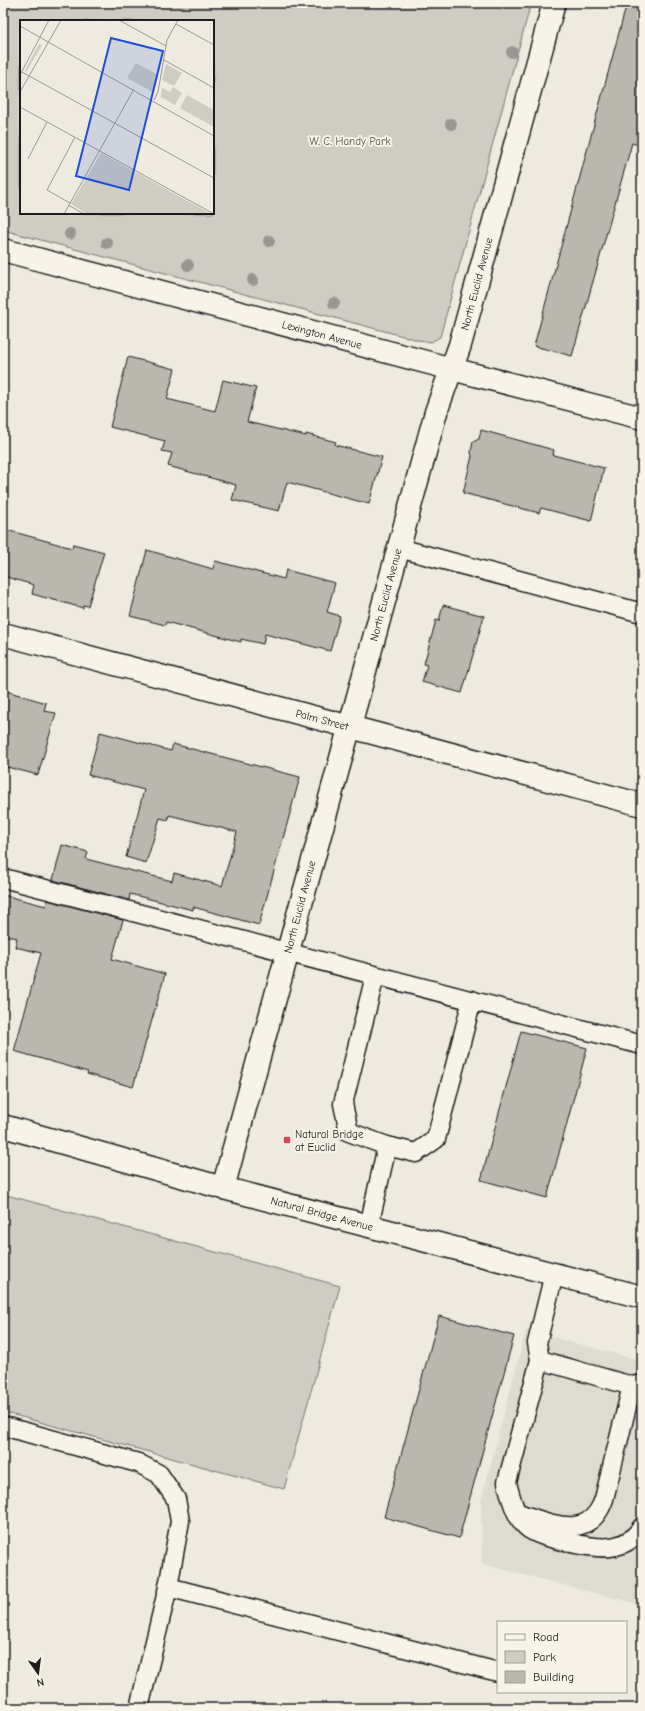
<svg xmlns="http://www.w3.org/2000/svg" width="645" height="1711" viewBox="0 0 645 1711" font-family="'Comic Neue',sans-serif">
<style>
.built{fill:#dedbd1}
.green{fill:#cfccc3;stroke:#767470;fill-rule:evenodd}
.building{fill:#bab7af;stroke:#1c1c1c}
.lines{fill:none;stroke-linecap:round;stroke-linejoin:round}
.lane-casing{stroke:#1c1c1c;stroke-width:21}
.street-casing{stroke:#1c1c1c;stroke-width:25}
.primary-casing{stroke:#1c1c1c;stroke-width:25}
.lane{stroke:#f7f3e8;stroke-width:18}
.street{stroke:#f7f3e8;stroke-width:22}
.primary{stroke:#f7f3e8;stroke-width:22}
.tree{fill:#989690}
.poi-dot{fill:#d1495b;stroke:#f7f3e8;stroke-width:1.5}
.labels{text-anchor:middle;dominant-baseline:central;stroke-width:4;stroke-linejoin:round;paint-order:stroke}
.park-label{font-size:11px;fill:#52514e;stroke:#f7f3e8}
.street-label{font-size:11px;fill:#1c1c1c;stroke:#f7f3e8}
.poi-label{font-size:11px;fill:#1c1c1c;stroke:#f7f3e8;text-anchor:start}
.inset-road{fill:none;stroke:#9a9892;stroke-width:1}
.view{fill:#1d4ed8;fill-opacity:0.15;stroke:#1d4ed8;stroke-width:2}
.inset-edge{fill:none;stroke:#1c1c1c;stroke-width:2}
</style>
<rect width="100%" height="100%" fill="#eeeae0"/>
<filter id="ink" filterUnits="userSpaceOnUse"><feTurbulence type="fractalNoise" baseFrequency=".025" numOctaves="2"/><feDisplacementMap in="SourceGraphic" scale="8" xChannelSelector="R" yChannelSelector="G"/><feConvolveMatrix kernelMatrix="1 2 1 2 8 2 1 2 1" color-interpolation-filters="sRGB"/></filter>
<g filter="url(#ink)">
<polygon class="built" points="526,1330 642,1361 642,1605 482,1564 481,1501"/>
<g class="green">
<path d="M3,3H531L440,337L431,342L418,340L3,230ZM21,21H213V213H21Z"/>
<polygon points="3,1194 340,1286 284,1489 3,1412"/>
</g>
<g class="building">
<polygon points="627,3 642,3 642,146 632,143 572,356 534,346"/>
<polygon points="128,357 175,369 167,399 215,411 223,380 256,388 247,422 306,436 306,434 336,442 335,445 382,457 369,504 287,482 279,511 232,500 236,485 168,466 172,453 162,451 165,441 110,427"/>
<polygon points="481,430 554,450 553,455 604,468 591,521 541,508 539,513 463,493 472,456 471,452 473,442 479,439"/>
<polygon points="3,529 72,548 73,544 104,552 88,606 83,605 83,608 32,594 34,585 3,576"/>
<polygon points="147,550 213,569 215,561 284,579 286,570 335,583 327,612 340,616 330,651 265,634 263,644 241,639 241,642 166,622 165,625 130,616"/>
<polygon points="443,605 484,616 462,693 422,682 427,665 424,664 436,620 439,621"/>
<polygon points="3,690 46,703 44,711 56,713 38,775 3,766"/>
<polygon points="100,732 171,751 173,744 300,777 259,925 193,907 193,910 130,894 129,900 53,880 62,845 88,852 86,859 172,881 174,873 222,886 237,832 169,815 168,820 160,818 146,863 126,857 144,790 88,775"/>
<polygon points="3,895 46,906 47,900 123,920 112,959 165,974 133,1087 87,1074 88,1072 14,1051 41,953 15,947 17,938 3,935"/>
<polygon points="521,1031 587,1048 547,1198 481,1180"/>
<polygon points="439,1316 514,1336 459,1538 384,1517"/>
</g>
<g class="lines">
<defs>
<g id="lane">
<polyline points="399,548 642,613"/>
<path d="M3,878C216,933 429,988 642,1045"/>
<polyline points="375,976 343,1104 349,1132 387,1146"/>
<polyline points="369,1226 387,1146 416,1153 436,1139 472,1000"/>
<path d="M554,1274L537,1343L540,1360L507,1482C510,1496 517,1521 529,1529C540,1536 554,1539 567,1542C594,1548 624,1555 642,1527"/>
<polyline points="540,1360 632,1386 642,1384"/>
<polyline points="3,1426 138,1463 159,1474 176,1499 180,1521 168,1587 498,1672"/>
<path d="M518,1513C550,1523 589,1543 604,1499L632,1386"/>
<polyline points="139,1708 168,1587"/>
</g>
<g id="street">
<polyline points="3,250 452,369 642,418"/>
<polyline points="3,634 642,805"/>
<polyline points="223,1188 436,412 460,345 554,3"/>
</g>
<polyline id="primary" points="3,1126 223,1188 642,1297"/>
</defs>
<use href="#lane" class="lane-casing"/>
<use href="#street" class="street-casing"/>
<use href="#primary" class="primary-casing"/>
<use href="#lane" class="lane"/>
<use href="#street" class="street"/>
<use href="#primary" class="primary"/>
</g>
<g class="tree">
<circle cx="512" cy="52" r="6"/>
<circle cx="451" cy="124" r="6"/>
<circle cx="70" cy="234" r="6"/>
<circle cx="269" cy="241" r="6"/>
<circle cx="107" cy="243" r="6"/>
<circle cx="188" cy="265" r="6"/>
<circle cx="253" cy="280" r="6"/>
<circle cx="334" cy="303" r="6"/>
</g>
</g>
<rect class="poi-dot" x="283" y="1136" width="8" height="8" rx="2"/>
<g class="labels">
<g class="park-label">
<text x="350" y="141">W. C. Handy Park</text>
</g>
<g class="street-label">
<text transform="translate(477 284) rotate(-75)">North Euclid Avenue</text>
<text transform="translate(322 335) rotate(15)">Lexington Avenue</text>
<text transform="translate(386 595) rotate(-75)">North Euclid Avenue</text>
<text transform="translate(322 720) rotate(15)">Palm Street</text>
<text transform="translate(300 907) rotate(-75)">North Euclid Avenue</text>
<text transform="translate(322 1214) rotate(15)">Natural Bridge Avenue</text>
</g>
<g class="poi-label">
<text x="295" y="1134">Natural Bridge<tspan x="295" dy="13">at Euclid</tspan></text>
</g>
</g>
<g transform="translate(20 20)">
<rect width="194" height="194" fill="#eeeae0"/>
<path d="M19,24L22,25L6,52L5,50ZM116,43L138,55L134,73L107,58ZM146,44L162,53L154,66L142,60ZM153,67L162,73L155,85L141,77L142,68L150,72ZM167,75L194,90V107L160,88ZM81,133L191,194H67L51,184Z" fill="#cfccc3"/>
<path class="inset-road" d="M99,0L146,26M156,4L194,25M0,6L194,116M144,40L194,68M2,52L194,158M0,55L29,0M0,72L41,0M134,80L138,72L147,20L158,0M0,87L194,194M8,139L27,102M50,183L27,170L55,117M48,185L64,194M44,194L114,69"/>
<path class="view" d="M91,18L143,31L109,170L56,156Z"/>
<rect width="194" height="194" class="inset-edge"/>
</g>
<rect width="645" height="1711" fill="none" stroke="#f7f3e8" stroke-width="16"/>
<rect x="8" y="8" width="629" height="1695" fill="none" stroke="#1c1c1c" stroke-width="1.5" filter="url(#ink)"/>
<rect x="497" y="1621" width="130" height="72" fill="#f7f3e8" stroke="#9f9d96"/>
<rect x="505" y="1634" width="20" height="6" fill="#f7f3e8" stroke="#9f9d96"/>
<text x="533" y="1641" font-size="12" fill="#1c1c1c">Road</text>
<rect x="505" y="1651" width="20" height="12" fill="#cfccc3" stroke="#9f9d96"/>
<text x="533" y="1661" font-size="12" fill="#1c1c1c">Park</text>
<rect x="505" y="1671" width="20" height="12" fill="#bab7af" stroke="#9f9d96"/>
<text x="533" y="1681" font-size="12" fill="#1c1c1c">Building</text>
<g transform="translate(38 1673) rotate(166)" stroke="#f7f3e8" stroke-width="3" paint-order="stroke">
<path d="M0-3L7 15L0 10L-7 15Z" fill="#1c1c1c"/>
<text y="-6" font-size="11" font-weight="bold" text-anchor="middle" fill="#1c1c1c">N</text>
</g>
</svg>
